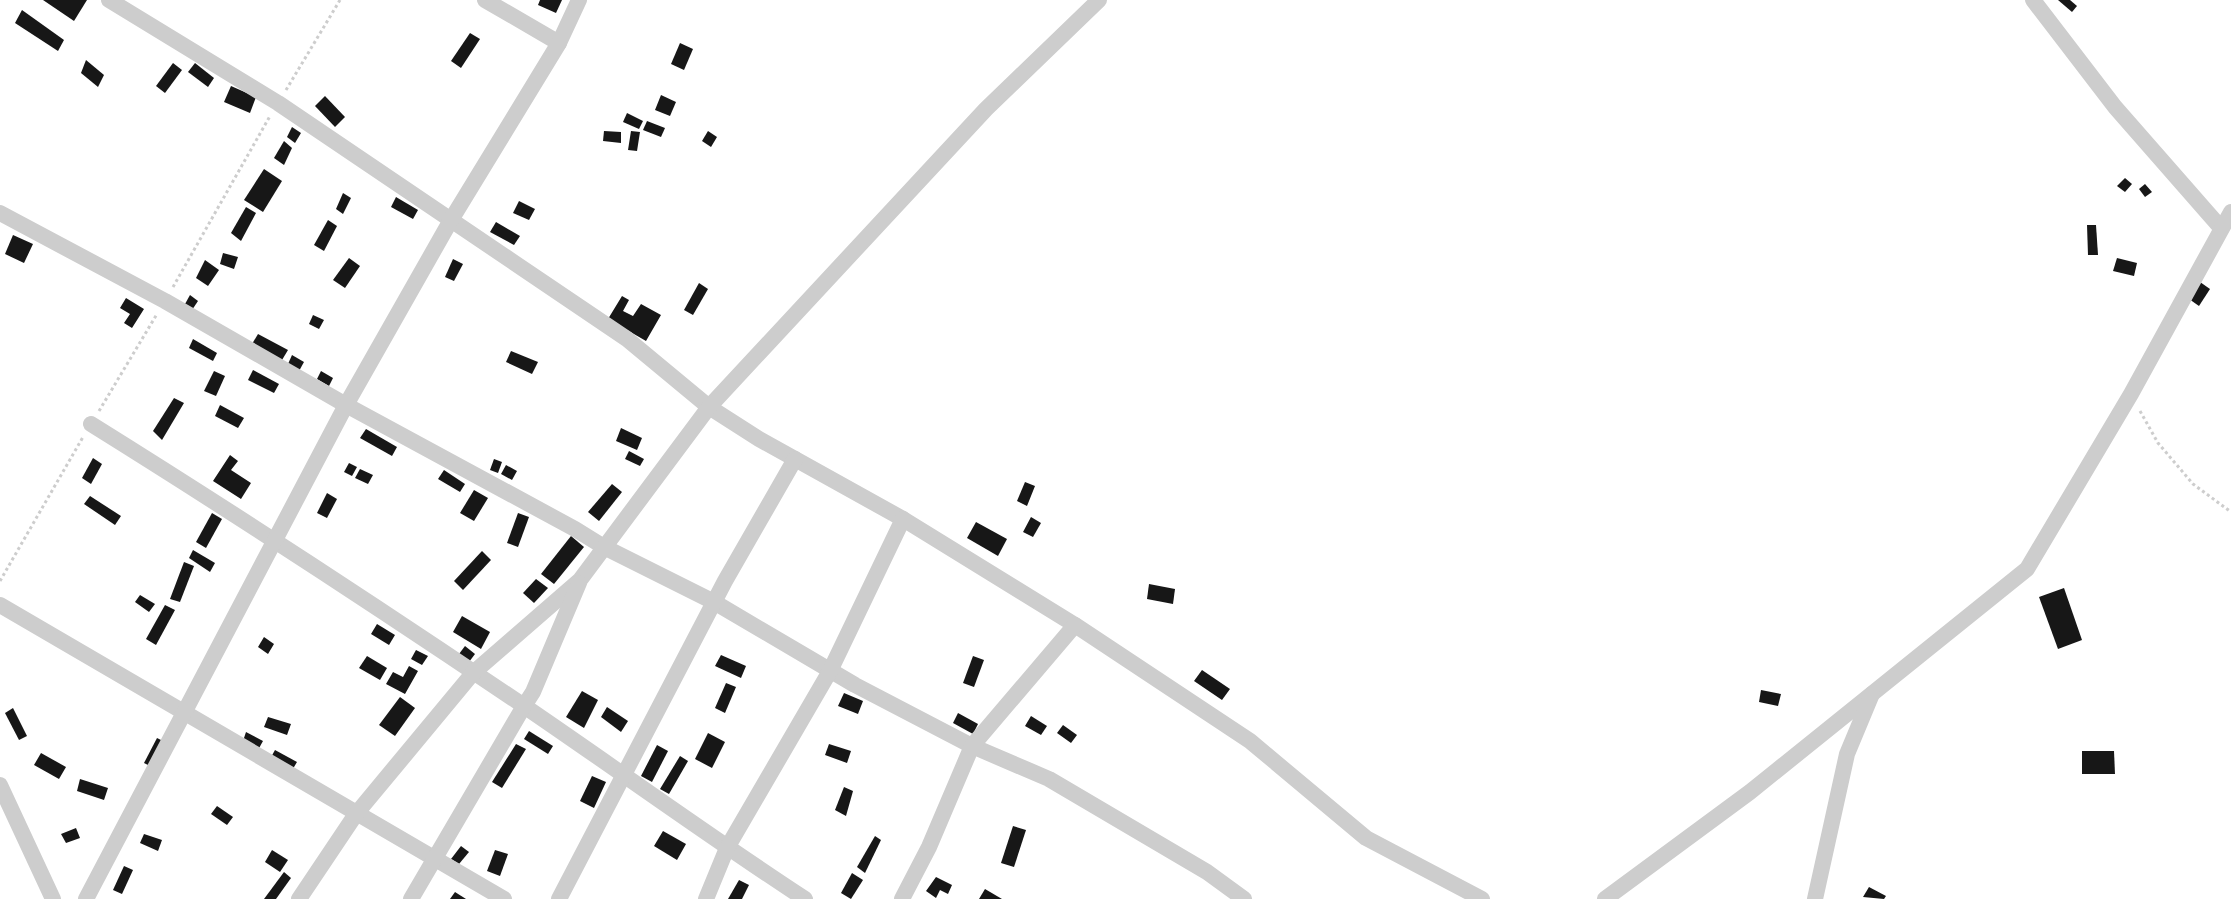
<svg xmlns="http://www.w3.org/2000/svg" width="2231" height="899" viewBox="0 0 2231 899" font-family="'Fira Sans Condensed',sans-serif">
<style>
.building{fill:#171717}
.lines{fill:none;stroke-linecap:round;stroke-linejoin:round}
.path{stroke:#cdcdcd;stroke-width:3;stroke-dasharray:3 3;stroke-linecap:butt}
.minor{stroke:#cdcdcd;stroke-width:16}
</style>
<rect width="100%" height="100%" fill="#fff"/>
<g class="building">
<polygon points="43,0 87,0 74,21"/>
<polygon points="540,0 562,0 556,13 538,5"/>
<polygon points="2058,0 2070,0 2077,6 2072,12"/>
<polygon points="22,10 64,40 58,51 15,23"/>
<polygon points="470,33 480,39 461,68 451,61"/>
<polygon points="680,43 693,49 684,70 671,64"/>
<polygon points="86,60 104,75 98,87 81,73"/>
<polygon points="173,63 182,70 165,93 156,86"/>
<polygon points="195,63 214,78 208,87 188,72"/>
<polygon points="231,86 256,97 250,113 224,102"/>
<polygon points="661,95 676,102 670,116 655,110"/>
<polygon points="325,96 345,117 335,127 315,106"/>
<polygon points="627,113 643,121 639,129 623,122"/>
<polygon points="647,121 665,128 661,137 643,130"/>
<polygon points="292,127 301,133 295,143 287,137"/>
<polygon points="604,131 621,132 621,143 603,141"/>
<polygon points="631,131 640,132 637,151 628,150"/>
<polygon points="708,131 717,137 711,147 702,141"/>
<polygon points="284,141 292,148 284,165 274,158"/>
<polygon points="264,169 282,181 263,212 244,200"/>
<polygon points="2125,178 2132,184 2125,192 2117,186"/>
<polygon points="2145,184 2152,192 2145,197 2139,189"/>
<polygon points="343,193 351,198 343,214 336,209"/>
<polygon points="396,197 418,210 413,219 391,207"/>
<polygon points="519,201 535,209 529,220 513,213"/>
<polygon points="246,207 256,213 241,241 231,233"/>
<polygon points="328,220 337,226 324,251 314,245"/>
<polygon points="496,222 520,236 514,245 490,232"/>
<polygon points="2087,225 2096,225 2098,255 2088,255"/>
<polygon points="13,235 33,244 24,263 5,254"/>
<polygon points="223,253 238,257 234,269 220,264"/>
<polygon points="349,258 360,266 345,288 333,280"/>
<polygon points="2117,258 2137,263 2134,276 2113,271"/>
<polygon points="453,259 463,264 454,281 445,277"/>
<polygon points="205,260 219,270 208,286 196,278"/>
<polygon points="2200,282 2210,289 2199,306 2189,299"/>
<polygon points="699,283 708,289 693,315 684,310"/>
<polygon points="190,295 198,301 192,310 185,304"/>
<polygon points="622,296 629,300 623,311 633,316 641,304 661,315 646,341 608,319"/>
<polygon points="126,298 144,309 132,328 124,323 130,314 120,308"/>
<polygon points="313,315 324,320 319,329 309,324"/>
<polygon points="258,334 288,350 282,360 252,344"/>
<polygon points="193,339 217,353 213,361 189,348"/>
<polygon points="511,351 538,362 532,374 506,362"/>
<polygon points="292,355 304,362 299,371 288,364"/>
<polygon points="253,370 279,384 274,393 248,380"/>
<polygon points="214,371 225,376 216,396 204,391"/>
<polygon points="321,371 333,378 329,386 317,379"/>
<polygon points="174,398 184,403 162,440 153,431"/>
<polygon points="220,405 244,418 238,428 215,416"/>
<polygon points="621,428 642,438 637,450 616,441"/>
<polygon points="366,429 397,447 392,456 360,438"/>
<polygon points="629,451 644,459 640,466 625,459"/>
<polygon points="230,455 238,461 231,470 251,483 241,499 213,481"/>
<polygon points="93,458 102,464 91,484 82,478"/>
<polygon points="494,459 502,462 498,473 490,470"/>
<polygon points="349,463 357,467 352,476 344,472"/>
<polygon points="506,465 517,471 512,480 501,474"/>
<polygon points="360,469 373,475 368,484 355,478"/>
<polygon points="444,470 465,484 460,492 438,479"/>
<polygon points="1025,482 1035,486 1027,506 1017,501"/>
<polygon points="612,484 622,492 599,521 588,512"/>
<polygon points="474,490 488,498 474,521 460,513"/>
<polygon points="327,493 337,499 327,518 317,513"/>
<polygon points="90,496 121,516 115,525 84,504"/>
<polygon points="212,513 222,519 206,548 196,542"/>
<polygon points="518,513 529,517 518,547 507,543"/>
<polygon points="1031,517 1041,523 1033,537 1023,532"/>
<polygon points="976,522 1007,539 998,556 967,538"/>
<polygon points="571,536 584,547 554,584 541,574"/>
<polygon points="193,550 215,563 210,572 189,558"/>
<polygon points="482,551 491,560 463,590 454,581"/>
<polygon points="184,562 194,566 180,602 170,599"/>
<polygon points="536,579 548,588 534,603 523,593"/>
<polygon points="1149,584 1175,589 1173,604 1147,599"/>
<polygon points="2064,588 2082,640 2058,649 2039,597"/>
<polygon points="140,595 155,604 149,612 135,602"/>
<polygon points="165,605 175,610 156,645 146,639"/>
<polygon points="462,616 490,632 481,649 453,632"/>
<polygon points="377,624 395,635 389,645 371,634"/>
<polygon points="264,637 274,644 268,654 258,647"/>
<polygon points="465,646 475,654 469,662 459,654"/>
<polygon points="416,650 428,656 422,665 411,659"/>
<polygon points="721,655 746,666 741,678 715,666"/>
<polygon points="367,656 387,668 380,680 359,668"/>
<polygon points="973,656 984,660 974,687 963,683"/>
<polygon points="409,666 418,671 405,694 386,684 393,672 403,677"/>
<polygon points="1202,670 1230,689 1222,700 1194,681"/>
<polygon points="726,683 736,687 725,713 715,708"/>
<polygon points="1761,690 1781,694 1778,706 1759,702"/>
<polygon points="582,691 598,700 584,728 566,717"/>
<polygon points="844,693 863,701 858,714 838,706"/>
<polygon points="400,697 415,708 395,736 379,725"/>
<polygon points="607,707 628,721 621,732 601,717"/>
<polygon points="13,708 27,736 19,740 5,713"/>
<polygon points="958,713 978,724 973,734 953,723"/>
<polygon points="1031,716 1047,726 1041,735 1025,726"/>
<polygon points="268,717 291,724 287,735 264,727"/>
<polygon points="1063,725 1077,735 1071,743 1057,733"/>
<polygon points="529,731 553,746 548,754 524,739"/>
<polygon points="246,732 263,741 258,750 243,741"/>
<polygon points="708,733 725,742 712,768 695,759"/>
<polygon points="157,738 165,742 152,767 144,763"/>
<polygon points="516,744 526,749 502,788 492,782"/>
<polygon points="829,744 851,751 847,763 825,755"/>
<polygon points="657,745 668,751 652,782 641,776"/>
<polygon points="275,750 297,762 291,772 270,759"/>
<polygon points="2082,751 2114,751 2115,774 2082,774"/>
<polygon points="41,753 66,767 59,779 34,765"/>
<polygon points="680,756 688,761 669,794 660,789"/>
<polygon points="592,776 606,782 594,808 580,801"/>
<polygon points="80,779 108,788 104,800 77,791"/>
<polygon points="844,787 853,791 846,816 835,810"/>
<polygon points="217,806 233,817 227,825 211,814"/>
<polygon points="1013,826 1026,830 1014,867 1001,863"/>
<polygon points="76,828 80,838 66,843 61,834"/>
<polygon points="663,831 686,844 677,860 654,846"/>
<polygon points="144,834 162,840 158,851 140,843"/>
<polygon points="875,836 881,840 865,873 857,867"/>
<polygon points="461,846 469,852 459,864 451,859"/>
<polygon points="272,850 288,860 280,872 265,862"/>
<polygon points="495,850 508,854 500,876 487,871"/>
<polygon points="124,866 133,870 122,894 113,890"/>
<polygon points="284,872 291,878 276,899 264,899"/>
<polygon points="852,873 863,880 851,899 841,893"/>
<polygon points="936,877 952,885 948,894 940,890 936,898 926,891"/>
<polygon points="739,880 749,885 742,899 728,899"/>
<polygon points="1869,887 1886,896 1884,899 1863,897"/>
<polygon points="985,889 1002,899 979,899"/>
<polygon points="455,892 466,899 450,899"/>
</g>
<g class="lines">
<g class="path">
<polyline points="286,90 340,0"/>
<polyline points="173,287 270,116"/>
<polyline points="99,411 157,314"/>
<polyline points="2140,411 2158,443 2193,484 2231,512"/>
<polyline points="0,581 83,437"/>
</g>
<g class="minor">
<polyline points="109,0 278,103 627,339 709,407 759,439 903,519 1075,625 1250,741 1366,838 1482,899"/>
<polyline points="485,0 559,43"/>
<polyline points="2033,0 2115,107 2221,228"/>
<polyline points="0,213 165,301 346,405 575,529 604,547 714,602 855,685 972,746 1049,779 1207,872 1244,899"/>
<path d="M91,424C237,515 382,610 524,706C618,770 710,837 805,899"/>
<polyline points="0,605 504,899"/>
<polyline points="0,785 53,899"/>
<polyline points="86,899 346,405 451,220 559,43 579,0"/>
<polyline points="299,899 356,814 473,673 580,580 709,407 986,109 1099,0"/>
<polyline points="411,899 524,706 533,692 579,583"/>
<polyline points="559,899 725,581 795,459"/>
<polyline points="706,899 727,848 830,671 903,519"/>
<polyline points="902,899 929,847 972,746 1075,625"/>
<polyline points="1605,899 1750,792 2027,569 2131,394 2231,212"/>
<polyline points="1815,899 1847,754 1872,694"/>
</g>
</g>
</svg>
